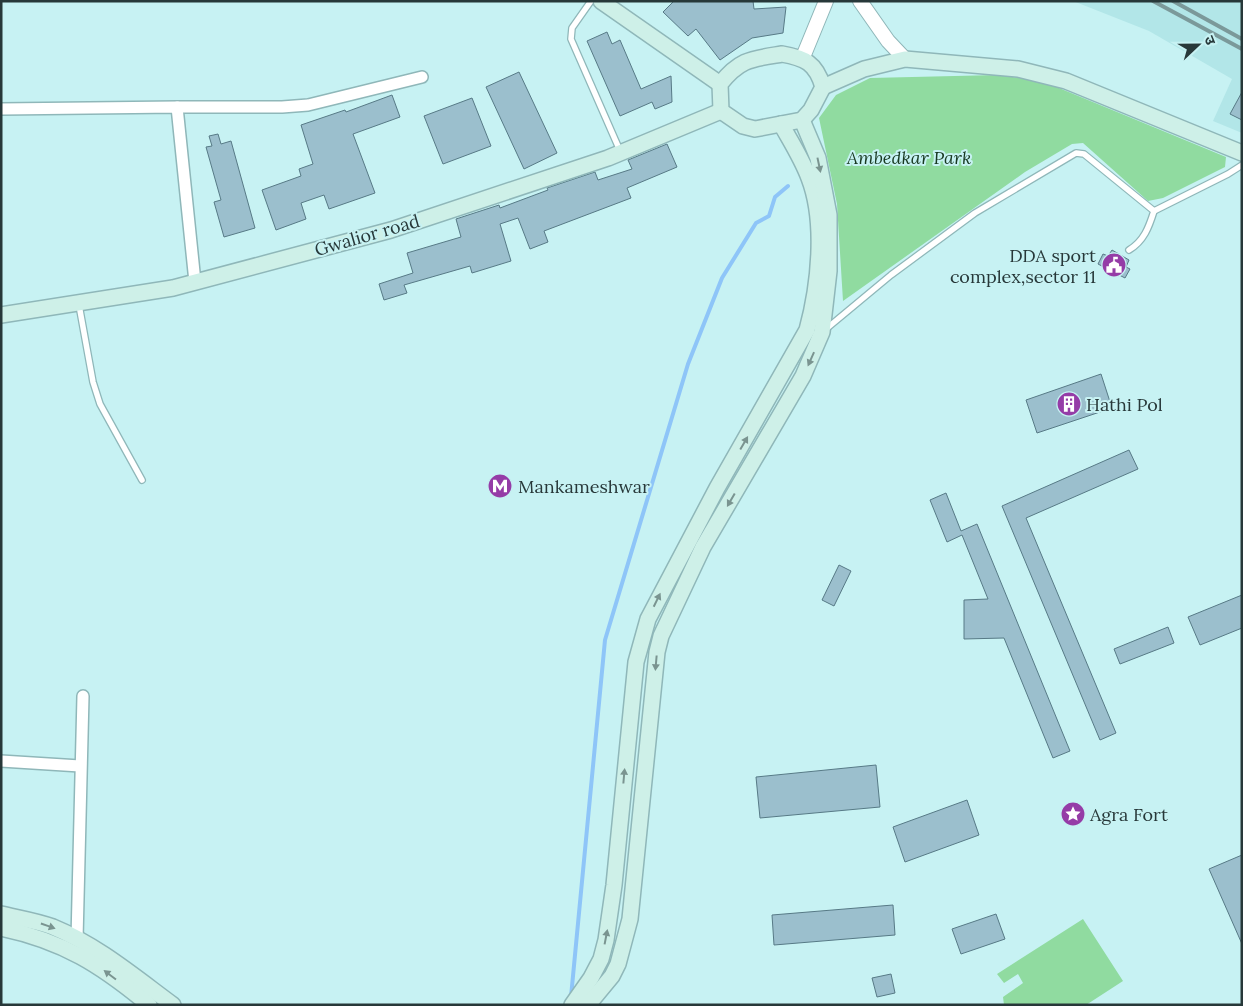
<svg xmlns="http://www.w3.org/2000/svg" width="1243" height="1006" viewBox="0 0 1243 1006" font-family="Lora,'Noto Sans Devanagari',serif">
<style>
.built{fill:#b2e6e8}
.green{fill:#90dba0}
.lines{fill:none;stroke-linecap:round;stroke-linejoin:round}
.stream{stroke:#8ec5f8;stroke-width:4}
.building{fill:#9bbfcd;stroke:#577a86}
.service-casing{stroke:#8fb7b9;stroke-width:8}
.minor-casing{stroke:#8fb7b9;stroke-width:14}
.tertiary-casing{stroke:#8fb7b9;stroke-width:16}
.secondary-casing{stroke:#8fb7b9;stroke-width:18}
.service{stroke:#fff;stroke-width:5.5}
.minor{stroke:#fff;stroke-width:11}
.tertiary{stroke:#fff;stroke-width:14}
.secondary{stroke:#cef0e8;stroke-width:15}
.rail{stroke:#7b999a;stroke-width:4}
.oneway{fill:#7a9490}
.labels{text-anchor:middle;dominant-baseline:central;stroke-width:4;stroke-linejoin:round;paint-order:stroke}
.park-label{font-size:18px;font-style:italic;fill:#173820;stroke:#c7f2f3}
.street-label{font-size:18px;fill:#273839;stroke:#c7f2f3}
.poi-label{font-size:18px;fill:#273839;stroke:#c7f2f3;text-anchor:start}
</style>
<rect width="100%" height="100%" fill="#c7f2f3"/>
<polygon class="built" points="1073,1 1242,1 1242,133 1213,121 1232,79 1149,31"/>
<g class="green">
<polygon points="997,75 1042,81 1226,157 1225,167 1163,198 1148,201 1083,143 1072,144 1025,172 843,301 837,204 819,118 836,95 870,78"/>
<polygon points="1083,919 1123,981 1086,1005 1004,1005 1003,997 1023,983 1018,974 1004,983 997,974"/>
</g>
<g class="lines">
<polyline class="stream" points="571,997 605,640 688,364 722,278 756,223 769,216 775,197 788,186"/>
</g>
<g class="building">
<polygon points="674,1 753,1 754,9 786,7 783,33 752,38 720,60 696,29 688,36 663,12"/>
<polygon points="607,32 612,44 620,40 641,89 671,76 672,102 655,109 652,102 620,116 587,41"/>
<polygon points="519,72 557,153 524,169 486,87"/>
<polygon points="1242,92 1242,120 1230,114"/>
<polygon points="392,95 400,117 353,134 375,193 329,209 324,195 301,203 306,219 276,230 262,190 301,176 299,169 313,164 301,125 345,110 346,112"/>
<polygon points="472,98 491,146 443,164 424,116"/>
<polygon points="218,134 221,144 231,141 255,228 224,237 214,202 221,200 206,147 212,146 209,136"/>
<polygon points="667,144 677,167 627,188 631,198 544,231 548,242 530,249 518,218 500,224 511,261 472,273 470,266 404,285 407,293 384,300 379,284 413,273 407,253 461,237 456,219 499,205 500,208 548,190 547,188 595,172 598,180 632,169 628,160"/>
<polygon points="1112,250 1129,260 1126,267 1130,269 1125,278 1098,264 1103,254 1108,256"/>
<polygon points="1101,374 1112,408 1037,433 1026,400"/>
<polygon points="1129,450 1138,469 1026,518 1116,733 1100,740 1002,506"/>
<polygon points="946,493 961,531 977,524 1070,751 1053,758 1004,638 964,639 964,600 988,599 962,535 947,542 930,500"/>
<polygon points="839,565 851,571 834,606 822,600"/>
<polygon points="1242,595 1242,628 1200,645 1188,617"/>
<polygon points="1168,627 1174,643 1120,664 1114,649"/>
<polygon points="876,765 880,807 760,818 756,777"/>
<polygon points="967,800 979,835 905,862 893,827"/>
<polygon points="1242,855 1242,944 1209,869"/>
<polygon points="893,905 895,935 774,945 772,915"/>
<polygon points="996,914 1005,939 961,954 952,929"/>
<polygon points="891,974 895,993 877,997 872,978"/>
</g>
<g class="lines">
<defs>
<g id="service">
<polyline points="591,1 572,28 571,39 621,153"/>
<polyline points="1154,211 1228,174 1242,165"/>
<polyline points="79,305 93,382 100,404 142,480"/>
<path d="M826,329L891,275L975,213L1076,153L1084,154L1154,211C1149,227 1144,241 1129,250"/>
</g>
<g id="minor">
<polyline points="177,107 282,107 308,105 422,77"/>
<polyline points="1,109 177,107 195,282"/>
<polyline points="1,761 80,766"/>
<polyline points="77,939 83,696"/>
</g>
<g id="tertiary">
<polyline points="860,1 888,41 905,59"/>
<polyline points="803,57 826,1"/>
</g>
<g id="secondary">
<polyline points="601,1 720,84"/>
<path d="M782,54C805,58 816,63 823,87L811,110L802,120L755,129L743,126L721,111L720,84C740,59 751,59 782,54Z"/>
<polyline points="823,87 864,69 905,59 1018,69 1066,81 1242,153"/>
<polyline points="1,315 173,288 391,230 608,158 721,111"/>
<path d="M1,914C18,918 37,921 53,927C97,945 135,977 173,1005"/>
<path d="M1,928C63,941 101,965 149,1005"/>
<path d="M572,1005L591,978L601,959L606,940L614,885L636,662L648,619L717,488L807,330C819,286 826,222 809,178C802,159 791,142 781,124"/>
<polyline points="588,1005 612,976 618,964 630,919 657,652 661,636 703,547 803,376 822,332 829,271 829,215 818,158 802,120"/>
</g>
</defs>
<use href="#service" class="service-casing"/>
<use href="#minor" class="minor-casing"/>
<use href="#tertiary" class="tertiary-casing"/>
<use href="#secondary" class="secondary-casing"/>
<use href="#service" class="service"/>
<use href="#minor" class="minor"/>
<use href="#tertiary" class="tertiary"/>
<use href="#secondary" class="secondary"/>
<g class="rail">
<polyline points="1153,1 1242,49"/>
<polyline points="1173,1 1242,39"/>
</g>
</g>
<defs><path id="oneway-solid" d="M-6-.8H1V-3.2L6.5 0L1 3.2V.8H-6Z" transform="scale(1.25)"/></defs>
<g class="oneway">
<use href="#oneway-solid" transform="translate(819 165) rotate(78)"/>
<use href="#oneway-solid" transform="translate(811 359) rotate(114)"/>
<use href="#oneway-solid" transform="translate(744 443) rotate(-60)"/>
<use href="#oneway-solid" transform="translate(731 500) rotate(120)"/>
<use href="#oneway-solid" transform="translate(657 600) rotate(-64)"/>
<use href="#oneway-solid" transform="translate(656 663) rotate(95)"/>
<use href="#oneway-solid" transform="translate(624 776) rotate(-85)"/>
<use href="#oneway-solid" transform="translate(48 926) rotate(19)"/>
<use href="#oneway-solid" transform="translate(606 937) rotate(-79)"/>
<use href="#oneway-solid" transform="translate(110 975) rotate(-143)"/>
</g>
<defs>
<symbol id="civic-disc" viewBox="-11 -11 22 22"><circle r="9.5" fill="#953ca7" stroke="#c7f2f3"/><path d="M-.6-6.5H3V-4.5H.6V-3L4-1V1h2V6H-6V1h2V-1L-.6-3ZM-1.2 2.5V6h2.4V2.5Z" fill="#fff"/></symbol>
<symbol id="building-disc" viewBox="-11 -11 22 22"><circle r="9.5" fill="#953ca7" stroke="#c7f2f3"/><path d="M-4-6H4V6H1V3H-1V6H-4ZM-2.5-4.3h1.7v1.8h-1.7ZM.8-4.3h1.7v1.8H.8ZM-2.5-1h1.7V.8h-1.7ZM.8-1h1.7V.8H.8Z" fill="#fff"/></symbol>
<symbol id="metro-disc" viewBox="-11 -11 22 22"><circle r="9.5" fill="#953ca7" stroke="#c7f2f3"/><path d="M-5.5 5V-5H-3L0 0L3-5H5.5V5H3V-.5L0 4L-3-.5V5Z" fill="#fff"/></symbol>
<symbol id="sight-disc" viewBox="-11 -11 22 22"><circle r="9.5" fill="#953ca7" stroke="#c7f2f3"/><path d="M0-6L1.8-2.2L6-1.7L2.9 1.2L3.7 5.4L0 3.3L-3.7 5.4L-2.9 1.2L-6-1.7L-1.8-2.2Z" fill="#fff"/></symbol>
</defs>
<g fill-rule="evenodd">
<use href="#civic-disc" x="1100" y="251" width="28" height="28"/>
<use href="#building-disc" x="1055" y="390" width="28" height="28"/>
<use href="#metro-disc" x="486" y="472" width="28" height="28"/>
<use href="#sight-disc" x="1059" y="800" width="28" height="28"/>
</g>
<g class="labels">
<g class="park-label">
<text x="909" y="157">Ambedkar Park</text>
</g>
<g class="street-label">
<text transform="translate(367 235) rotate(-16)">Gwalior road</text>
</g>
<g class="poi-label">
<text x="1096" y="255" text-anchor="end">DDA sport<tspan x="1096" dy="21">complex,sector 11</tspan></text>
<text x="1086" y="404">Hathi Pol</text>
<text x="518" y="486">Mankameshwar</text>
<text x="1090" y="814">Agra Fort</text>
</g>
</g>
<rect width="1243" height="1006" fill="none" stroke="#273839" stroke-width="5"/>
<g transform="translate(1198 45) rotate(68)" stroke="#c7f2f3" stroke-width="4" paint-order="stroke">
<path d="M0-4L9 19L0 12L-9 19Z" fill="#273839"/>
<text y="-8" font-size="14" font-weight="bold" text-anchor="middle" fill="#273839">उ</text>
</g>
</svg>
